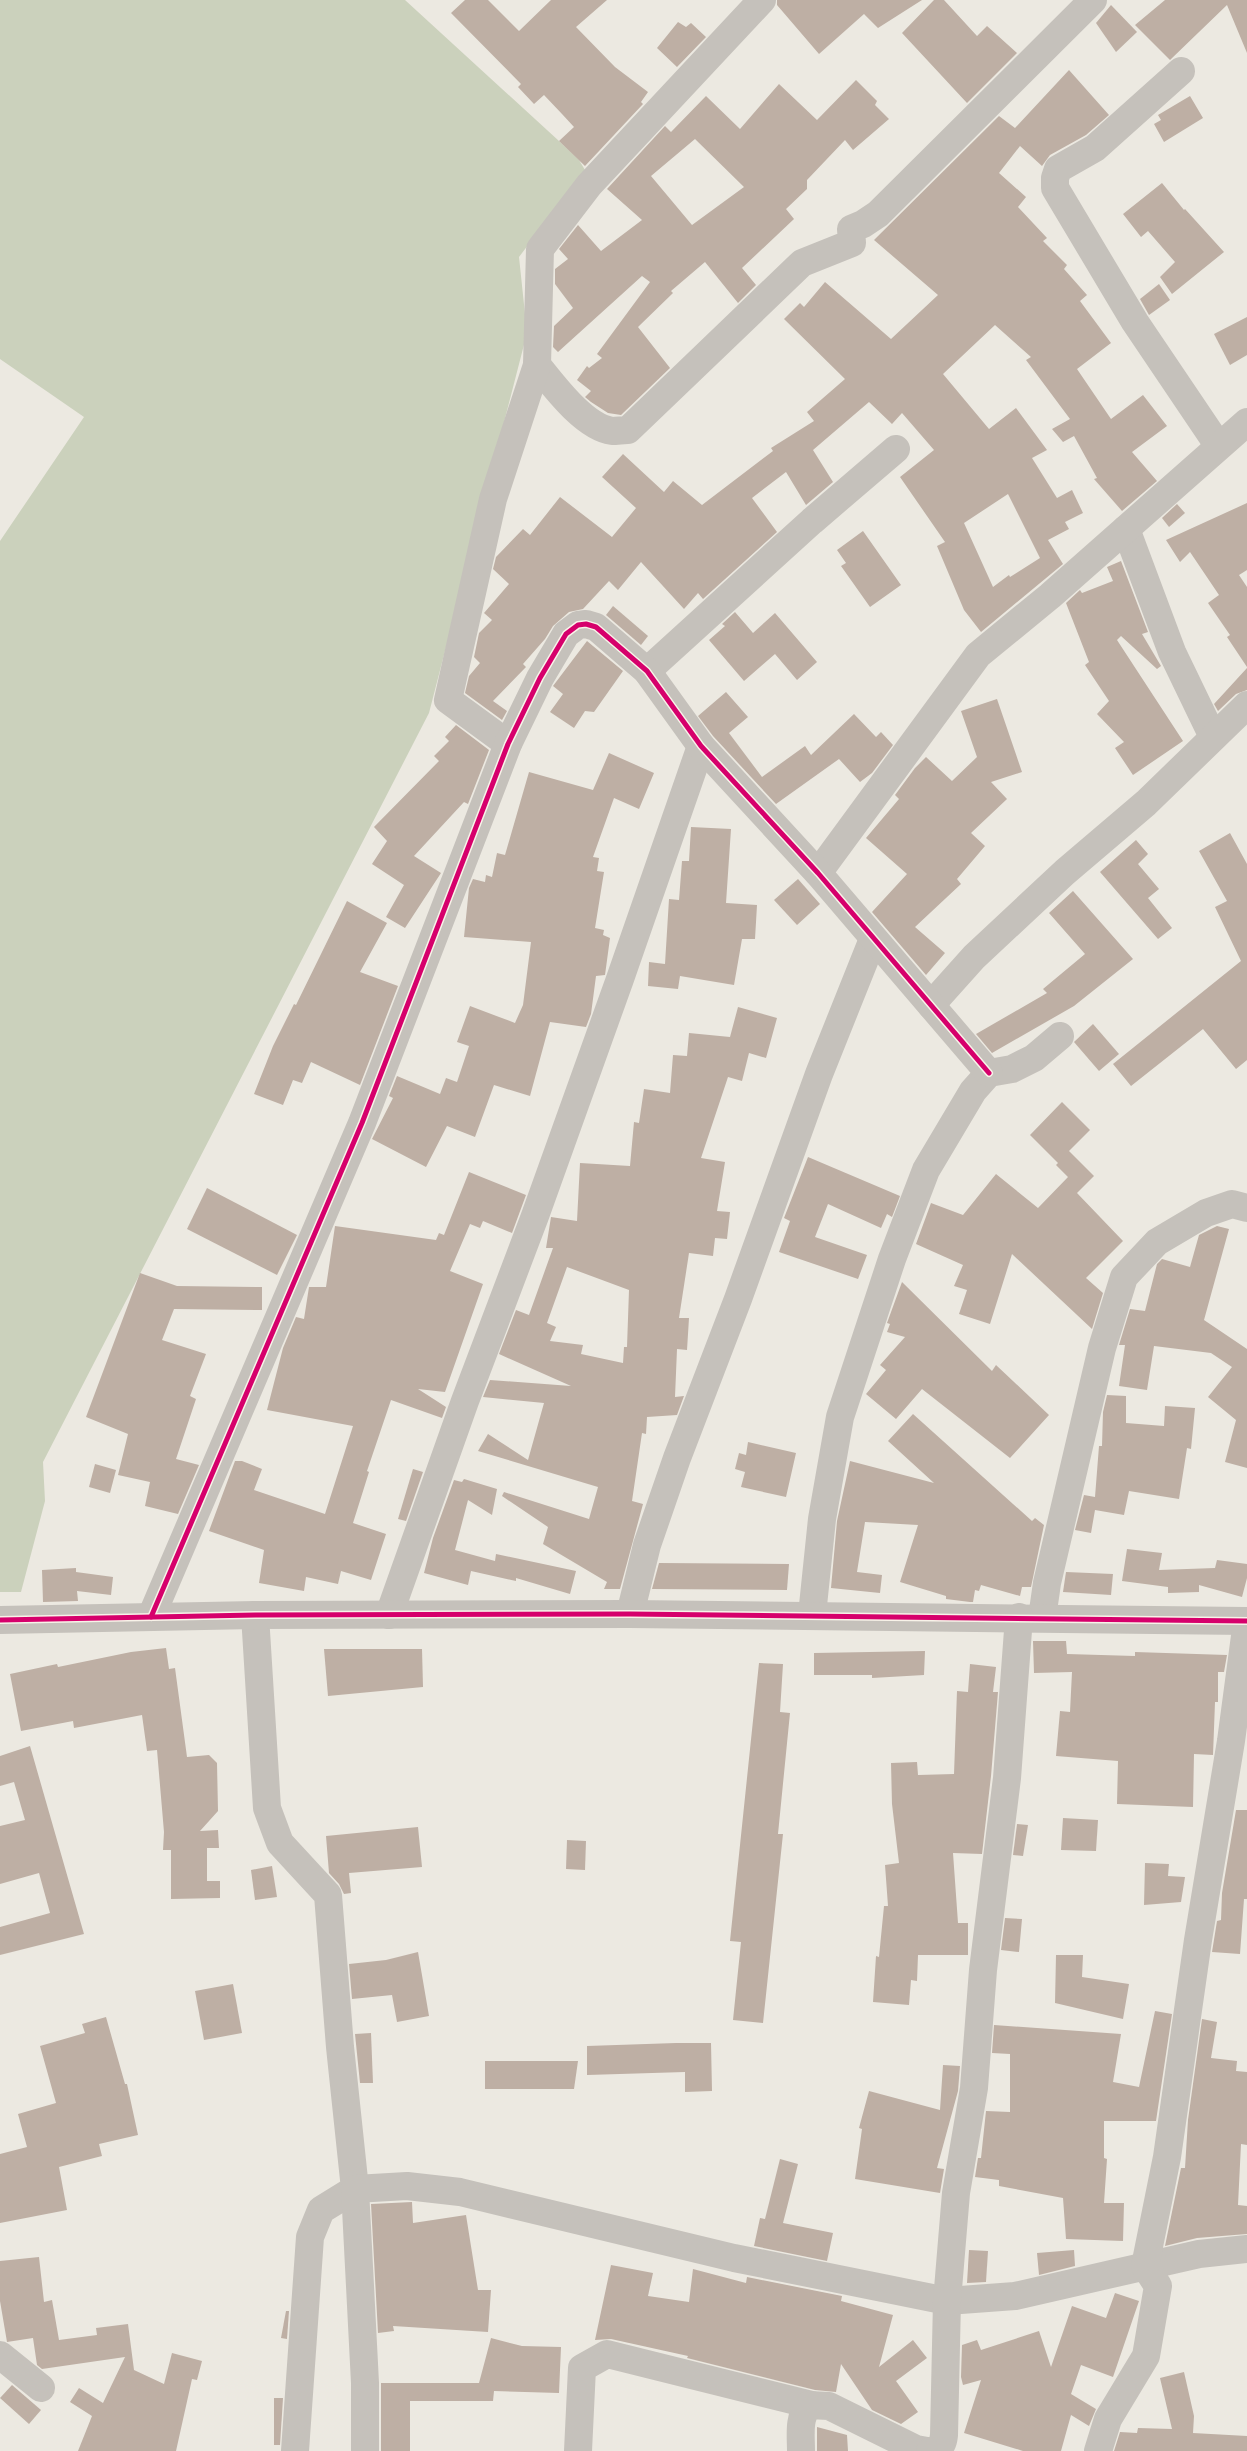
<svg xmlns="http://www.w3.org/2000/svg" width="1247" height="2451" viewBox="0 0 1247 2451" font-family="'Exo 2',sans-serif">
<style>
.green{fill:#cbd1bc}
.building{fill:#beafa4;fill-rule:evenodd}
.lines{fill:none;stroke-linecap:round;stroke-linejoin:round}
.minor{stroke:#c5c1bb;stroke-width:28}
.cycleway-casing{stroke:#f8f3e9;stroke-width:8}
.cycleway{stroke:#d6006c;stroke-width:5}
</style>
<rect width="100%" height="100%" fill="#ece9e1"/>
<polygon class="green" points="0,0 405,0 559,141 579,160 585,170 519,257 527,333 429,713 43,1462 45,1501 21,1592 0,1592 0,541 84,417 0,359"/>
<g class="building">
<polygon points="465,0 488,0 519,31 551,0 607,0 576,27 615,67 648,92 641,102 643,104 585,166 559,141 574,127 562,114 544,95 534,104 518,87 521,84 451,13"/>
<polygon points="777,0 922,0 878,28 864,14 819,54 777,5"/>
<polygon points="934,0 944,0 977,36 987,26 1017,53 967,103 902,33"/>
<polygon points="1165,0 1247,0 1247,53 1227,5 1170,60 1135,25"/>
<polygon points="1111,5 1137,32 1116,52 1096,23"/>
<polygon points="678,22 686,27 691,23 706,37 677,67 657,48"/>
<path d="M1069,70L1109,115L1086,135L1050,155L1042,166L1020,146L999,173L1026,197L1018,207L1047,238L1043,241L1067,265L1064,269L1087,295L1080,301L1111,343L1077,369L1111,419L1143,395L1167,426L1132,452L1157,481L1122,511L1094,479L1097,478L1074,436L1063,442L1052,429L1070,419L1026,360L1031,357L995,325L943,374L989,429L1016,408L1047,450L1032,458L1057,498L1072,490L1083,513L1065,522L1069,529L1048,540L1063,564L981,632L964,610L937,546L945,542L900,477L934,450L902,413L892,424L869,402L813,450L833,482L806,505L786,472L752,498L777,532L703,599L698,593L684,609L641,562L618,590L609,581L583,609L569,612L553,626L545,639L523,664L526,667L493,701L507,711L502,720L465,693L469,676L480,663L474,657L479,633L492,620L484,613L509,584L493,569L496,557L523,529L530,535L560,497L612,537L636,508L602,477L623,454L664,492L673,481L702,505L773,451L771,448L814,421L807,412L845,379L784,319L800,303L804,307L825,282L891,339L938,295L874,240L999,116L1015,128ZM1008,494L1040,558L1010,577L1009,575L993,587L964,523Z"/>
<path d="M856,80L877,101L875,105L889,119L853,150L845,140L807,180V189L786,209L794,219L742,268L756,285L738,303L705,262L671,291L673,293L638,327L670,368L621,415L608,413L591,402L585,397L591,391L577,380L587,366L589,368L602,358L597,354L650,282L642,276L558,352L553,347L554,326L573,308L555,284V269L568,259L559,249L578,225L601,251L642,220L607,189L665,126L671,132L706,96L740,129L779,84L817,120ZM695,139L744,187L692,225L651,176Z"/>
<polygon points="1190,96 1203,118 1164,142 1154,124 1161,120 1158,115"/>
<polygon points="1162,183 1184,210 1185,209 1224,252 1172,294 1160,277 1175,262 1148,231 1141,237 1123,214"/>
<polygon points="1159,284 1170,300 1149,315 1140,299"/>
<polygon points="1247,317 1247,355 1230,365 1214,334"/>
<polygon points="1247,503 1247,570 1239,575 1247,587 1247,667 1227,637 1230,635 1208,603 1219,595 1190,552 1180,562 1166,540"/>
<polygon points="1177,504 1185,513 1169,527 1162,518"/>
<polygon points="863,531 901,585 870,607 841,566 846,563 837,550"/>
<polygon points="1121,561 1148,632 1142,634 1161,666 1157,669 1121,636 1117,640 1183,741 1133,775 1115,748 1124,742 1097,714 1109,701 1085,665 1089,662 1066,603 1080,590 1082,593 1113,581 1107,567"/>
<polygon points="613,606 648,636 641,645 606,615"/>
<polygon points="735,612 753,633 775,613 817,662 797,680 775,654 744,681 709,640 725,626 722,624"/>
<polygon points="587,641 623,671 594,712 585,711 574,728 550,712 563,694 553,686"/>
<polygon points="1247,668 1247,690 1236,694 1218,711 1214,704"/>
<polygon points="726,692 748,717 729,733 762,777 805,746 811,755 854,714 876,737 881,732 893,745 872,773 860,782 839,759 776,804 713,736 698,716"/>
<polygon points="997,699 1022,772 991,782 1007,799 971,833 985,846 957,879 961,884 915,927 945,953 926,975 872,912 907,874 866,838 899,799 895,795 915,768 926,757 952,781 977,757 961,711"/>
<polygon points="456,725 489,750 468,804 464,802 414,856 441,873 405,928 386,917 404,885 372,864 387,841 374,827 439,761 434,756 449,741 445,737"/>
<polygon points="609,753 654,773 639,809 614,798 593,857 599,858 597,871 604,872 595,928 604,930 603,935 610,938 605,975 596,976 591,1014 586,1027 550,1022 530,1096 494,1085 475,1137 447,1126 426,1167 372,1139 393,1098 389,1096 397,1076 440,1094 446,1078 457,1082 469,1046 457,1042 470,1006 515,1023 523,1005 531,942 464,937 469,888 473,879 485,882 486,875 492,877 497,853 505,855 529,772 593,790"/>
<polygon points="691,827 731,829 726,903 757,905 755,939 742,939 734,985 680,976 678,989 648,986 649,962 665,964 669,899 679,900 682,861 689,861"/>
<polygon points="1230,833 1247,864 1247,1060 1236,1069 1203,1029 1131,1086 1113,1064 1241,961 1215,907 1227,901 1199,851"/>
<polygon points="1136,840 1148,854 1138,864 1159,889 1148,898 1172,928 1158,939 1100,872"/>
<polygon points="798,879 820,904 797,925 774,900"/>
<polygon points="1073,891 1133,959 1074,1006 992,1053 976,1034 1047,993 1043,989 1085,954 1049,913"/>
<polygon points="347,901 387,923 360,972 398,986 360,1085 311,1062 302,1083 293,1080 283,1105 254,1094 273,1046 294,1004 296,1005"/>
<path d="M738,1007L777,1018L766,1058L749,1053L742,1081L728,1077L701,1158L725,1162L717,1211L730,1212L727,1239L715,1238L713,1256L689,1253L679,1318H689L687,1350L677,1349L675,1397L684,1396L677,1415L647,1417L646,1434L642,1433L632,1501L643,1504L620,1589H604L607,1582L543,1544L548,1527L502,1496L504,1492L589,1519L598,1487L478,1451L488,1434L528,1460L544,1403L483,1397L490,1380L571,1386L499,1354L516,1310L529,1315L553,1248H546L551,1217L577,1221L580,1163L630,1166L634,1122L639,1123L644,1089L670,1093L673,1055L687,1056L689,1033L730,1037ZM567,1267L629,1290L627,1347H624L623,1363L581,1354L583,1345L550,1341L556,1327L547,1323Z"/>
<polygon points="1093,1024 1119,1054 1099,1071 1074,1042"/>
<polygon points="1062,1102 1090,1130 1069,1151 1094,1176 1077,1193 1123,1241 1086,1278 1103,1293 1092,1329 1012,1254 990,1324 959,1314 967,1290 954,1286 963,1265 916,1244 931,1203 963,1215 996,1174 1038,1208 1068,1177 1056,1165 1058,1163 1030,1135"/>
<polygon points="808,1157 900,1196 892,1217 887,1214 881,1228 828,1204 815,1237 867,1255 858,1279 779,1252 790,1221 784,1218"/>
<polygon points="469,1172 526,1195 512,1233 483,1221 480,1228 470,1224 450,1271 483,1284 445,1392 418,1389 446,1407 442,1418 391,1400 367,1471 369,1472 353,1523 386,1534 371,1580 341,1571 338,1584 306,1577 304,1591 259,1583 264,1550 209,1531 235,1461 242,1461 262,1469 254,1490 325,1514 353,1426 267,1410 283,1348 296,1317 304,1319 309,1287 326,1287 335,1226 436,1240 439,1233 444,1235"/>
<polygon points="207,1188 297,1235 277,1275 187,1229"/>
<polygon points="1217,1226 1229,1229 1204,1320 1247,1349 1247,1468 1225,1462 1236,1420 1208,1397 1232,1367 1211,1353 1154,1346 1147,1390 1119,1386 1125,1345 1119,1345 1130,1309 1145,1311 1157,1264 1162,1259 1190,1267 1199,1235"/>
<polygon points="140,1273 177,1286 262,1287 262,1310 174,1309 162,1340 206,1354 190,1396 196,1399 176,1459 199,1465 178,1514 145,1506 150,1482 118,1475 128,1434 86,1417"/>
<polygon points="902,1282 992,1371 996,1365 1049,1415 1010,1458 922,1389 896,1419 866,1394 886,1370 880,1365 905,1337 887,1332 890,1324 887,1323"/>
<polygon points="1107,1395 1126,1396 1126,1423 1164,1426 1165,1406 1195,1408 1191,1449 1187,1448 1179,1499 1129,1491 1124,1515 1095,1510 1091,1533 1075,1530 1084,1495 1095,1497 1099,1446 1102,1446 1103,1412"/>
<polygon points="913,1414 1032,1521 1035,1518 1044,1525 1031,1587 1022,1587 1020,1596 981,1585 979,1591 975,1590 973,1602 970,1602 946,1599 946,1596 900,1582 918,1525 865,1522 857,1572 882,1575 880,1593 831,1588 837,1521 850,1461 934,1483 888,1441"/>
<polygon points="748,1442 796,1453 786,1497 741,1487 745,1472 735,1469 739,1453 746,1455"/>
<polygon points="95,1464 116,1470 110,1493 89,1487"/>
<polygon points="413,1469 423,1472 406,1521 398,1519"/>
<polygon points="464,1479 497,1489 492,1515 468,1500 455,1550 495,1561 496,1554 576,1571 570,1594 516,1578 516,1581 471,1571 468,1585 424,1573 433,1538 454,1480 462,1482"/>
<polygon points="1127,1549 1162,1553 1159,1570 1215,1568 1217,1560 1247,1564 1247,1578 1242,1597 1199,1585 1199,1592 1168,1593 1168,1587 1122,1581"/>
<polygon points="659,1563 789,1564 787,1590 652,1589"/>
<polygon points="76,1568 76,1572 113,1577 111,1595 77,1591 78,1601 43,1602 42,1570"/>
<polygon points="1066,1572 1113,1574 1111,1595 1063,1592"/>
<polygon points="1033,1641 1066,1641 1067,1654 1135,1656 1135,1652 1227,1655 1224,1672 1218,1672 1218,1702 1215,1702 1213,1755 1194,1754 1193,1807 1117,1804 1118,1761 1056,1756 1060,1711 1070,1712 1072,1672 1034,1673"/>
<polygon points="166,1648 169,1669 175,1668 187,1757 209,1755 217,1763 218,1811 200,1831 218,1830 219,1848 207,1848 207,1881 220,1881 220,1898 171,1899 171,1850 163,1850 164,1832 157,1750 147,1751 142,1715 74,1728 73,1721 21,1731 10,1674 57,1664 58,1667 131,1652"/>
<polygon points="324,1649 422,1649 423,1687 328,1696"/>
<polygon points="925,1651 924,1675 872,1678 872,1675 814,1675 814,1653"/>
<polygon points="759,1663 783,1664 780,1712 790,1713 778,1834 783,1834 763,2023 733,2020 741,1942 730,1941"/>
<polygon points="970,1664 996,1667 993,1692 998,1692 991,1776 982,1854 953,1853 958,1923 968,1923 968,1955 918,1955 917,1981 911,1980 909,2005 873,2002 876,1956 879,1957 884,1906 888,1906 885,1865 899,1863 892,1804 891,1763 917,1762 918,1775 954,1774 957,1691 968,1692"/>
<polygon points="30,1746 84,1934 0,1955 0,1927 50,1913 39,1873 0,1884 0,1826 25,1820 14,1782 0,1786 0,1756"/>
<polygon points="1236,1810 1247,1810 1247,1899 1244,1899 1240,1954 1212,1952 1217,1921 1221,1920 1222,1893"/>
<polygon points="1063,1818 1098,1820 1096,1851 1061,1850"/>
<polygon points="1017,1824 1028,1825 1023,1856 1013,1855"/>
<polygon points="418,1827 422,1867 349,1873 351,1893 344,1894 339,1884 329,1873 326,1836"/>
<polygon points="567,1840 586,1841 585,1870 566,1869"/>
<polygon points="1145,1863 1169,1864 1168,1876 1185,1877 1181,1902 1144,1905"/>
<polygon points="272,1866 277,1897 255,1900 251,1870"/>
<polygon points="1005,1918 1022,1919 1019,1952 1001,1950"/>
<polygon points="418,1952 429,2016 397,2022 392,1995 352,1999 349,1964 386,1960"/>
<polygon points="1056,1955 1083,1955 1082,1977 1129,1984 1123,2019 1055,2003"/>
<polygon points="233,1984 242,2033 204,2040 195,1991"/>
<polygon points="1155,2011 1172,2014 1156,2121 1104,2121 1104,2158 1107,2159 1104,2203 1124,2203 1123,2241 1066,2239 1063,2198 999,2186 999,2180 975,2177 978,2158 981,2158 986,2111 1010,2112 1010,2054 992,2053 994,2025 1121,2034 1113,2082 1139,2087"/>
<polygon points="106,2017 125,2084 127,2084 138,2135 99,2144 102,2156 59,2167 67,2210 0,2223 0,2154 27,2147 18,2114 56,2103 40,2046 85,2033 82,2024"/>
<polygon points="1202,2019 1217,2022 1211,2058 1237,2061 1236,2071 1247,2072 1247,2145 1241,2144 1238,2205 1247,2206 1247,2234 1197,2238 1165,2246 1181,2168 1185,2168 1188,2120"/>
<polygon points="371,2033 373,2083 360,2083 355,2034"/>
<polygon points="676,2043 711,2043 712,2091 685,2092 685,2072 587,2075 587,2046"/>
<polygon points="485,2061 578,2061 574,2089 485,2089"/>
<polygon points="943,2065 960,2066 958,2091 937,2168 944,2169 940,2193 855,2179 862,2129 859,2128 869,2091 940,2110"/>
<polygon points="780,2159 798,2164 783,2223 833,2233 827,2261 754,2246 760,2218 765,2219"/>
<polygon points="412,2202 413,2223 466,2215 478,2290 491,2290 488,2332 393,2326 394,2331 378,2333 371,2204"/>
<polygon points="969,2250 988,2251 986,2282 967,2283"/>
<polygon points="1074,2250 1075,2266 1039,2275 1037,2253"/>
<polygon points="39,2257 44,2302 52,2300 59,2340 97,2335 96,2328 128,2324 134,2370 164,2384 172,2353 202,2361 197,2380 192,2379 176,2451 78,2451 92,2416 70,2402 79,2388 103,2403 125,2357 42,2369 37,2365 33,2338 7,2342 0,2301 0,2261"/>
<polygon points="611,2265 653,2273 648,2296 689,2302 693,2269 746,2283 747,2277 842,2296 841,2301 893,2315 879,2367 913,2340 927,2358 896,2381 918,2412 901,2424 872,2410 841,2364 836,2392 815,2390 687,2358 688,2356 611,2339 595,2340"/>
<polygon points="1115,2293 1139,2301 1113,2377 1081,2365 1071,2394 1096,2409 1089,2426 1071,2415 1061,2451 1023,2451 964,2433 981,2380 963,2385 961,2377 962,2345 977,2340 981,2350 1039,2331 1051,2367 1072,2306 1106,2318"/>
<polygon points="286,2311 289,2311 287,2339 281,2338"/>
<polygon points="491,2338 522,2346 561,2347 559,2393 494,2391 493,2401 410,2401 410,2451 381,2451 381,2383 479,2383"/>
<polygon points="1184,2372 1194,2416 1193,2433 1247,2436 1247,2451 1114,2451 1120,2432 1137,2433 1138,2428 1172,2429 1160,2378"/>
<polygon points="12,2385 41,2410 29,2424 0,2398"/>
<polygon points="274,2398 283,2398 280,2445 274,2445"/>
<polygon points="817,2427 847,2435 848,2451 817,2451"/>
</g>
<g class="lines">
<g class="minor">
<polyline points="1181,71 1095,148 1058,169 1055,178 1055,188 1135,322 1218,445"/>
<path d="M537,365C554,386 584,427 612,431C617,431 623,430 628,430L802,263L852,243L851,229L863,224L878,214L1093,0"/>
<polyline points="1126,529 1172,652 1213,737"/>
<polyline points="647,671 812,521 896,449"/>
<polyline points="508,744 448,700 493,499 537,365 540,249 589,185 762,0"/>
<polyline points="818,873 978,655 1050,596 1247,422"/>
<polyline points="931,1005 974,957 1065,872 1146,803 1247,705"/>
<polyline points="630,1614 647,1545 677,1458 738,1299 819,1074 873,939"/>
<polyline points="255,1615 267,1808 280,1843 328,1895 340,2047 355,2189 321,2210 310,2237 295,2451"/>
<polyline points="389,1615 465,1401 535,1216 620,979 701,746"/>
<polyline points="812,1615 822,1519 840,1417 892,1259 926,1170 973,1091 989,1073 1012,1069 1034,1058 1060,1036"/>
<polyline points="151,1617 362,1123 508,744 540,678 566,634 578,625 586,624 596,627 647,671 701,746 818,873 989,1073"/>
<polyline points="1042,1618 1047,1583 1102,1348 1124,1277 1157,1242 1206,1213 1232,1204 1247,1208"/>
<polyline points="0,1620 255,1615 630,1614 1247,1621"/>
<polyline points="0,2355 41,2388"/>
<polyline points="365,2451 365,2383 355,2189 407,2186 460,2192 734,2258 947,2301 1015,2296 1199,2254 1247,2249"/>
<polyline points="578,2451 582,2368 607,2354 812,2405"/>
<path d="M801,2451C801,2435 798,2418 809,2405L829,2406L916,2449L927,2451"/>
<path d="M930,2451C940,2449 943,2445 944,2435L947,2301L956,2193L974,2088L983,1970L1007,1778L1019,1617"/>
<polyline points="1098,2451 1108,2419 1146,2356 1158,2286 1145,2266 1167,2157 1198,1940 1231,1741 1247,1621"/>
</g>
<defs>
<g id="cycleway">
<polyline points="151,1617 362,1123 508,744 540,678 566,634 578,625 586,624 596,627 647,671 701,746 818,873 989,1073"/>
<polyline points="0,1620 255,1615 630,1614 1247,1621"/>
</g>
</defs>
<use href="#cycleway" class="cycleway-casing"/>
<use href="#cycleway" class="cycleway"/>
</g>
</svg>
